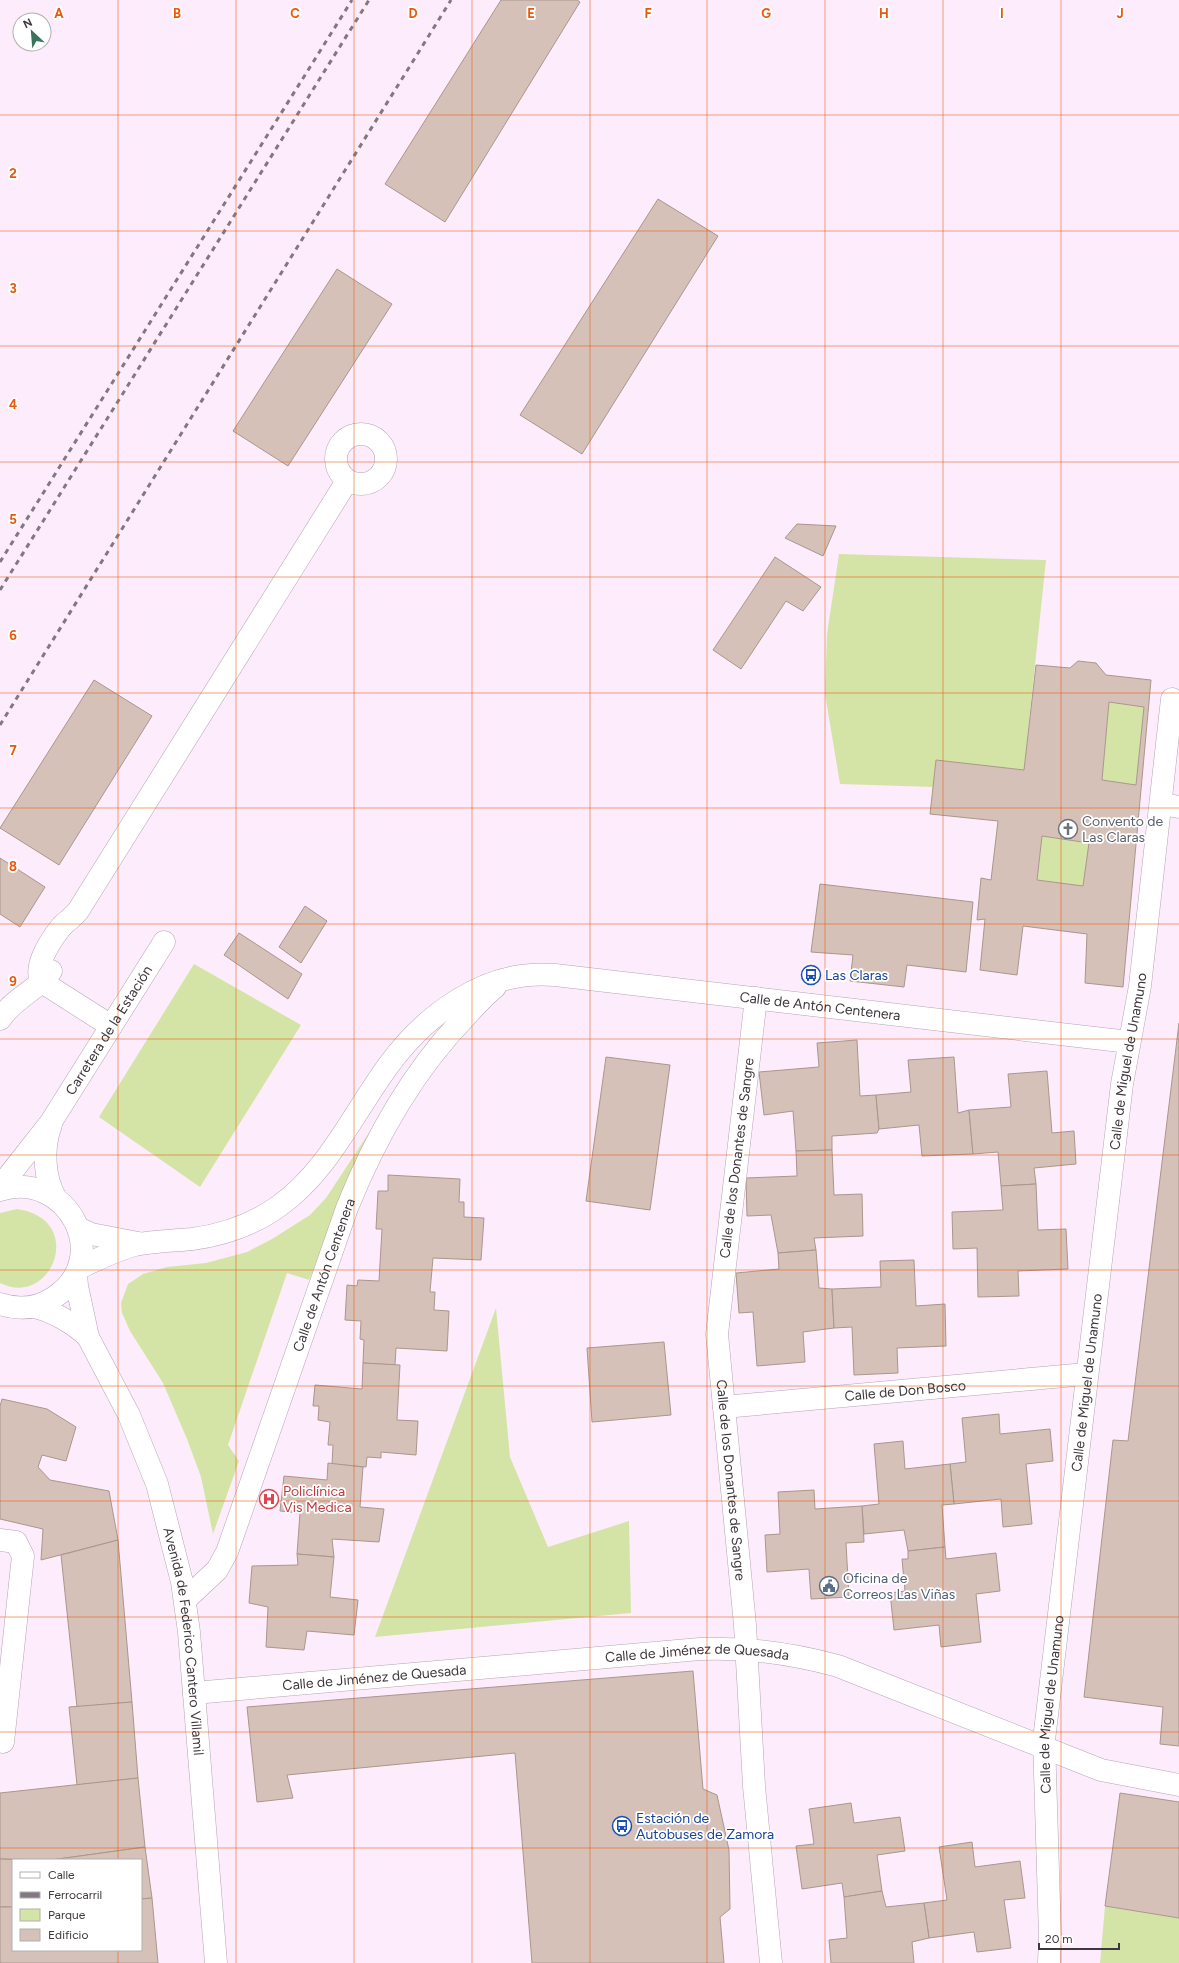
<svg xmlns="http://www.w3.org/2000/svg" width="1179" height="1963" viewBox="0 0 1179 1963" font-family="Figtree,sans-serif">
<style>
.green{fill:#d4e4a6}
.building{fill:#d6c1b8;stroke:#aa968d;fill-rule:evenodd}
.lines{fill:none;stroke-linecap:round;stroke-linejoin:round}
.minor-casing{stroke:#b4a5b4;stroke-width:23}
.minor{stroke:#fff;stroke-width:22}
.rail{stroke:#827881;stroke-width:3;stroke-dasharray:5 5;stroke-linecap:butt}
.grid{fill:none;stroke:#e8590c;stroke-width:1;stroke-opacity:0.55}
.labels{text-anchor:middle;dominant-baseline:central;stroke-width:3.5;stroke-linejoin:round;paint-order:stroke}
.worship-label{font-size:14px;fill:#5b616d;stroke:#fff;text-anchor:start}
.transit-label{font-size:14px;fill:#164399;stroke:#fff;text-anchor:start}
.street-label{font-size:14px;fill:#3e373d;stroke:#fff}
.health-label{font-size:14px;fill:#be3a42;stroke:#fff;text-anchor:start}
.service-label{font-size:14px;fill:#4e5e75;stroke:#fff;text-anchor:start}
.grid-label{font-size:13px;text-anchor:middle;font-weight:bold;fill:#e8590c;stroke:#fff;stroke-width:3.5;stroke-linejoin:round;paint-order:stroke}
</style>
<rect width="100%" height="100%" fill="#fdedfc"/>
<g class="green">
<polygon points="839,554 1046,560 1024,770 936,760 933,787 840,784 825,694 827,634"/>
<polygon points="1109,702 1144,707 1136,785 1102,780"/>
<polygon points="1042,836 1089,843 1083,886 1037,880"/>
<polygon points="194,964 301,1025 200,1187 99,1117"/>
<polygon points="376,1122 309,1280 287,1273 228,1445 239,1461 213,1534 201,1477 187,1439 163,1383 130,1331 122,1313 121,1303 128,1284 143,1274 167,1267 206,1263 247,1252 272,1239 310,1215 326,1198"/>
<path d="M17,1209C87,1219 52,1309 0,1283V1213Z"/>
<polygon points="496,1308 510,1457 548,1547 629,1521 631,1613 375,1637"/>
<polygon points="1105,1906 1179,1918 1179,1963 1100,1963"/>
</g>
<g class="building">
<polygon points="501,0 577,0 580,2 445,222 385,184"/>
<polygon points="658,199 718,236 582,454 520,415"/>
<polygon points="337,269 392,304 288,466 233,431"/>
<polygon points="797,524 836,526 823,556 785,538"/>
<polygon points="775,557 821,587 803,611 786,601 741,669 713,650"/>
<path d="M1078,661L1096,663L1106,675L1151,680L1123,987L1085,983L1087,934L1023,926L1017,975L980,970L985,919L977,920L981,878L991,880L998,821L930,814L936,760L1024,770L1036,665L1070,668ZM1109,702L1144,707L1136,785L1102,780ZM1042,836L1089,843L1083,886L1037,880Z"/>
<polygon points="94,680 152,716 59,865 0,828"/>
<polygon points="0,858 45,887 20,927 0,914"/>
<polygon points="820,884 973,902 966,972 907,965 904,987 850,981 853,955 811,952"/>
<polygon points="305,906 327,921 301,963 279,947"/>
<polygon points="239,933 302,974 288,999 224,955"/>
<polygon points="1179,1023 1179,1746 1160,1744 1163,1707 1084,1697 1113,1440 1128,1441"/>
<polygon points="857,1040 860,1096 876,1095 879,1129 877,1133 832,1136 832,1150 796,1151 793,1111 764,1115 759,1072 819,1067 817,1043"/>
<polygon points="606,1057 670,1065 650,1210 586,1201"/>
<polygon points="954,1057 958,1113 969,1110 973,1154 922,1156 919,1125 879,1129 876,1095 911,1092 908,1060"/>
<polygon points="1047,1071 1052,1133 1074,1131 1076,1164 1034,1168 1036,1184 1001,1186 998,1152 973,1154 969,1110 1011,1107 1008,1074"/>
<polygon points="832,1150 834,1195 862,1194 863,1236 814,1238 816,1250 778,1253 771,1215 747,1216 746,1178 797,1176 796,1151"/>
<polygon points="388,1175 460,1179 459,1202 464,1202 464,1217 484,1218 481,1260 433,1258 430,1292 435,1292 434,1310 449,1311 447,1351 396,1348 395,1365 363,1363 364,1340 360,1339 361,1321 345,1320 347,1285 357,1286 358,1280 379,1281 382,1229 376,1229 378,1191 388,1191"/>
<polygon points="1036,1184 1038,1230 1066,1229 1068,1269 1018,1271 1019,1296 978,1297 977,1248 953,1249 952,1212 1003,1210 1001,1186"/>
<polygon points="816,1250 819,1288 832,1289 834,1328 803,1332 805,1362 757,1366 753,1312 739,1313 736,1273 779,1269 778,1253"/>
<polygon points="914,1260 916,1306 945,1304 946,1346 897,1348 898,1373 854,1375 852,1327 834,1328 832,1289 881,1287 880,1261"/>
<polygon points="664,1342 671,1415 592,1422 587,1348"/>
<polygon points="363,1363 400,1365 397,1420 418,1421 416,1455 381,1452 381,1458 367,1457 366,1467 332,1464 333,1445 328,1445 330,1422 318,1420 319,1406 313,1406 315,1385 362,1389"/>
<polygon points="2,1399 47,1409 76,1427 66,1461 42,1455 38,1467 50,1480 109,1491 118,1540 41,1560 43,1529 0,1519 0,1406"/>
<polygon points="999,1414 1000,1434 1050,1429 1053,1461 1026,1464 1032,1524 1003,1527 1001,1499 954,1504 950,1464 966,1462 962,1418"/>
<polygon points="903,1441 905,1469 950,1464 954,1504 942,1505 945,1547 908,1551 904,1530 864,1534 862,1506 879,1504 874,1444"/>
<polygon points="328,1463 363,1467 360,1507 384,1509 379,1542 332,1539 334,1557 297,1554 300,1513 280,1511 284,1476 327,1480"/>
<polygon points="814,1490 815,1509 862,1506 864,1542 846,1543 849,1597 811,1599 809,1569 767,1572 765,1535 780,1534 778,1492"/>
<polygon points="118,1540 132,1702 77,1707 61,1555"/>
<polygon points="945,1547 946,1559 996,1553 1000,1591 976,1594 981,1642 941,1647 939,1625 894,1630 890,1593 905,1591 902,1559 908,1559 908,1551"/>
<polygon points="297,1554 334,1557 330,1597 358,1600 354,1635 307,1631 304,1650 266,1647 268,1607 249,1603 252,1566 298,1565"/>
<polygon points="693,1671 703,1789 717,1795 729,1850 730,1909 720,1917 724,1963 532,1963 515,1753 287,1775 293,1798 257,1802 247,1707"/>
<polygon points="132,1702 138,1778 77,1785 69,1707"/>
<polygon points="138,1778 145,1847 51,1860 0,1859 0,1793"/>
<polygon points="1120,1793 1179,1802 1179,1918 1105,1906"/>
<polygon points="851,1803 854,1823 900,1817 905,1851 877,1855 882,1891 844,1897 842,1883 802,1889 796,1846 814,1844 809,1809"/>
<polygon points="972,1842 975,1867 1020,1861 1025,1898 1004,1900 1011,1948 977,1952 974,1932 929,1938 924,1903 947,1900 939,1847"/>
<polygon points="145,1847 152,1898 141,1899 141,1860 51,1860"/>
<polygon points="0,1859 26,1860 13,1860 13,1907 0,1907"/>
<polygon points="882,1891 886,1907 924,1903 929,1938 912,1942 914,1963 831,1963 829,1940 847,1938 844,1897"/>
<polygon points="152,1898 158,1963 0,1963 0,1907 13,1907 13,1950 141,1950 141,1899"/>
</g>
<g class="lines">
<defs>
<g id="minor">
<circle cx="361" cy="459" r="25"/>
<polyline points="1161,804 1179,807"/>
<path id="s1" d="M756,998L717,1334L745,1625L754,1786L771,1963"/>
<path d="M0,1019C15,997 38,990 51,971"/>
<path d="M111,1026L42,982C32,967 52,938 62,926C67,921 73,917 78,911L347,481"/>
<path d="M51,1125C42,1148 44,1178 56,1199"/>
<path id="s2" d="M0,1187L51,1122L164,942"/>
<path d="M0,1190C67,1169 115,1259 53,1298C36,1309 18,1310 0,1304"/>
<polyline points="78,1228 91,1234 138,1243"/>
<path id="s3" d="M79,1268C96,1260 116,1250 135,1245C153,1241 173,1241 192,1239C222,1235 254,1224 279,1206C328,1171 353,1114 388,1066C407,1040 430,1017 458,1000C488,981 520,972 555,975L1129,1042"/>
<path id="s4" d="M76,1274L77,1286L88,1337L129,1415L157,1484L182,1582L189,1632L216,1963"/>
<path d="M33,1307C51,1310 75,1324 88,1337"/>
<path id="s5" d="M724,1407L1086,1374"/>
<polyline points="0,1540 16,1542 23,1556 3,1742"/>
<path id="s6" d="M185,1600L217,1570L227,1552L347,1208C375,1138 413,1071 465,1017C474,1007 484,996 495,987"/>
<path id="s7" d="M194,1693L700,1649C746,1647 794,1654 838,1666L1101,1770L1179,1785"/>
<path id="s8" d="M1049,1963L1050,1936L1044,1740L1122,1084L1140,986L1172,699"/>
</g>
</defs>
<use href="#minor" class="minor-casing"/>
<use href="#minor" class="minor"/>
<g class="rail">
<polyline points="0,562 352,0"/>
<polyline points="0,590 369,0"/>
<polyline points="0,725 451,0"/>
</g>
</g>
<path class="grid" d="M118,0V1860M236,0V1963M354,0V1963M472,0V1963M590,0V1963M707,0V1963M825,0V1963M943,0V1963M1061,0V1963M0,115H1179M0,231H1179M0,346H1179M0,462H1179M0,577H1179M0,693H1179M0,808H1179M0,924H1179M0,1039H1179M0,1155H1179M0,1270H1179M0,1386H1179M0,1501H1179M0,1617H1179M0,1732H1179M0,1848H1179M118,1950V1963"/>
<defs>
<symbol id="church-ring" viewBox="-11 -11 22 22"><circle r="9.5" fill="#fff" stroke="#6b7280" stroke-width="1.5"/><path d="M-1.2-6h2.4v3.5h3.3v2.4h-3.3V6h-2.4V-.1h-3.3v-2.4h3.3Z" fill="#6b7280"/></symbol>
<symbol id="bus-ring" viewBox="-11 -11 22 22"><circle r="9.5" fill="#fff" stroke="#1a4fb4" stroke-width="1.5"/><path d="M-5-6H5V4H4V6H2V4H-2V6H-4V4H-5ZM-3.5-4V0h7V-4ZM-3.5 1.2v1.5H-2V1.2ZM2 1.2v1.5H3.5V1.2Z" fill="#1a4fb4"/></symbol>
<symbol id="hospital-ring" viewBox="-11 -11 22 22"><circle r="9.5" fill="#fff" stroke="#e0444e" stroke-width="1.5"/><path d="M-5-5h3v3.5h4V-5h3V5h-3V1.5h-4V5h-3Z" fill="#e0444e"/></symbol>
<symbol id="civic-ring" viewBox="-11 -11 22 22"><circle r="9.5" fill="#fff" stroke="#5c6f8a" stroke-width="1.5"/><path d="M-.6-6.5H3V-4.5H.6V-3L4-1V1h2V6H-6V1h2V-1L-.6-3ZM-1.2 2.5V6h2.4V2.5Z" fill="#5c6f8a"/></symbol>
</defs>
<g fill-rule="evenodd">
<use href="#church-ring" x="1057" y="818" width="22" height="22"/>
<use href="#bus-ring" x="800" y="964" width="22" height="22"/>
<use href="#hospital-ring" x="258" y="1488" width="22" height="22"/>
<use href="#civic-ring" x="818" y="1575" width="22" height="22"/>
<use href="#bus-ring" x="611" y="1815" width="22" height="22"/>
</g>
<g class="labels">
<g class="worship-label">
<text x="1082" y="821">Convento de<tspan x="1082" dy="16">Las Claras</tspan></text>
</g>
<g class="transit-label">
<text x="825" y="975">Las Claras</text>
<text x="636" y="1818">Estación de<tspan x="636" dy="16">Autobuses de Zamora</tspan></text>
</g>
<g class="street-label">
<text stroke="none"><textPath href="#s3" startOffset="856">Calle de Antón Centenera</textPath></text>
<text stroke="none"><textPath href="#s2" startOffset="191">Carretera de la Estación</textPath></text>
<text stroke="none"><textPath href="#s8" startOffset="907">Calle de Miguel de Unamuno</textPath></text>
<text transform="translate(737 1158) rotate(-83)">Calle de los Donantes de Sangre</text>
<text stroke="none"><textPath href="#s6" startOffset="358">Calle de Antón Centenera</textPath></text>
<text stroke="none"><textPath href="#s8" startOffset="583">Calle de Miguel de Unamuno</textPath></text>
<text stroke="none"><textPath href="#s5" startOffset="182">Calle de Don Bosco</textPath></text>
<text stroke="none"><textPath href="#s1" startOffset="485">Calle de los Donantes de Sangre</textPath></text>
<text stroke="none"><textPath href="#s4" startOffset="387">Avenida de Federico Cantero Villamil</textPath></text>
<text stroke="none"><textPath href="#s7" startOffset="505">Calle de Jiménez de Quesada</textPath></text>
<text stroke="none"><textPath href="#s7" startOffset="181">Calle de Jiménez de Quesada</textPath></text>
<text stroke="none"><textPath href="#s8" startOffset="259">Calle de Miguel de Unamuno</textPath></text>
</g>
<g class="health-label">
<text x="283" y="1491">Policlínica<tspan x="283" dy="16">Vis Medica</tspan></text>
</g>
<g class="service-label">
<text x="843" y="1578">Oficina de<tspan x="843" dy="16">Correos Las Viñas</tspan></text>
</g>
</g>
<g class="grid-label">
<text x="59" y="18">A</text>
<text x="177" y="18">B</text>
<text x="295" y="18">C</text>
<text x="413" y="18">D</text>
<text x="531" y="18">E</text>
<text x="648" y="18">F</text>
<text x="766" y="18">G</text>
<text x="884" y="18">H</text>
<text x="1002" y="18">I</text>
<text x="1120" y="18">J</text>
<text x="13" y="178">2</text>
<text x="13" y="293">3</text>
<text x="13" y="409">4</text>
<text x="13" y="524">5</text>
<text x="13" y="640">6</text>
<text x="13" y="755">7</text>
<text x="13" y="871">8</text>
<text x="13" y="986">9</text>
</g>
<rect x="12" y="1859" width="130" height="92" fill="#ffffff" stroke="#b2afb1"/>
<rect x="20" y="1872" width="20" height="6" fill="#ffffff" stroke="#b2afb1"/>
<text x="48" y="1879" font-size="12" fill="#3e373d">Calle</text>
<rect x="20" y="1892" width="20" height="6" fill="#827881" stroke="#b2afb1"/>
<text x="48" y="1899" font-size="12" fill="#3e373d">Ferrocarril</text>
<rect x="20" y="1909" width="20" height="12" fill="#d4e4a6" stroke="#b2afb1"/>
<text x="48" y="1919" font-size="12" fill="#3e373d">Parque</text>
<rect x="20" y="1929" width="20" height="12" fill="#d6c1b8" stroke="#b2afb1"/>
<text x="48" y="1939" font-size="12" fill="#3e373d">Edificio</text>
<g transform="translate(32 32) rotate(334)"><circle r="19" fill="#ffffff" stroke="#b2afb1"/>
<path d="M0-3L7 15L0 10L-7 15Z" fill="#39735c"/>
<text y="-6" font-size="11" font-weight="bold" text-anchor="middle" fill="#3e373d">N</text>
</g>
<path d="M1039 1943v6h80v-6" fill="none" stroke="#3e373d" stroke-width="2"/>
<text x="1045" y="1943" font-size="12" fill="#3e373d" stroke="#ffffff" stroke-width="3" paint-order="stroke">20 m</text>
</svg>
